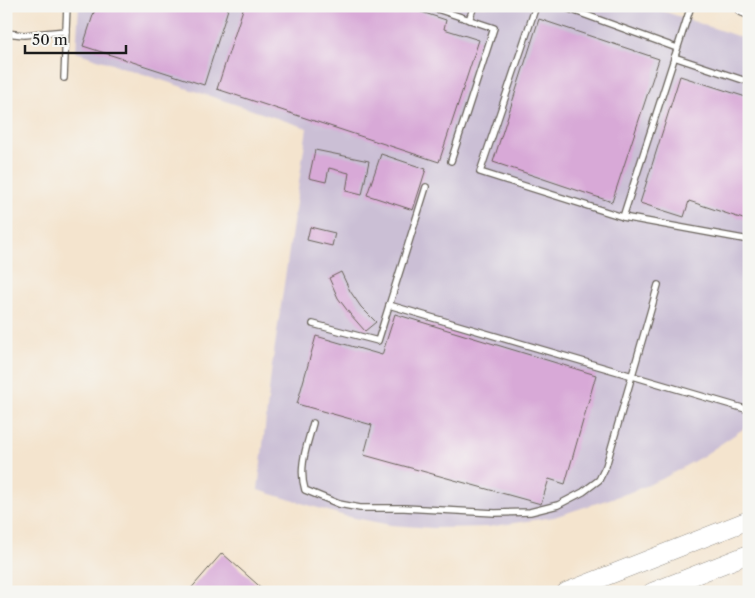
<svg xmlns="http://www.w3.org/2000/svg" width="755" height="598" viewBox="0 0 755 598" font-family="'Libre Caslon Text',serif">
<style>
.industrial{fill:#cbbfd5}
.building{fill:#d8a9d7}
.lines{fill:none;stroke-linecap:round;stroke-linejoin:round}
.lane-casing{stroke:#68625a;stroke-width:8}
.primary-casing{stroke:#68625a;stroke-width:19}
.highway-casing{stroke:#68625a;stroke-width:22}
.lane{stroke:#fff;stroke-width:5.5}
.primary{stroke:#fff;stroke-width:18}
.highway{stroke:#fff;stroke-width:20}
</style>
<rect width="100%" height="100%" fill="#f6f6f2"/>
<filter id="ink" filterUnits="userSpaceOnUse"><feTurbulence type="fractalNoise" baseFrequency=".02" numOctaves="2"/><feDisplacementMap in="SourceGraphic" scale="10" xChannelSelector="R" yChannelSelector="G"/><feConvolveMatrix kernelMatrix="1 2 1 2 8 2 1 2 1" color-interpolation-filters="sRGB"/></filter>
<filter id="wash" filterUnits="userSpaceOnUse"><feTurbulence type="fractalNoise" baseFrequency=".0096" numOctaves="4" result="noise"/><feDisplacementMap in="SourceGraphic" scale="20" xChannelSelector="R" yChannelSelector="G"/><feGaussianBlur stdDeviation="1.12" result="paint"/><feColorMatrix in="noise" values="0 0 0 0 0 0 0 0 0 0 0 0 0 0 0 0 0 1.4 0 .05"/><feComposite in="paint" operator="in"/></filter>
<g filter="url(#wash)">
<rect width="100%" height="100%" fill="#f4e4ce"/>
<polygon class="industrial" points="79,6 648,6 749,40 749,425 703,456 662,479 628,493 554,517 488,527 433,528 391,525 345,516 258,490 271,373 307,128 76,52"/>
<g id="blocks">
<g class="building">
<polygon points="96,6 229,6 204,85 83,46"/>
<polygon points="244,6 403,6 446,20 444,29 479,40 439,162 217,89"/>
<polygon points="539,19 659,59 612,202 493,162"/>
<polygon points="680,76 749,98 749,124 747,128 749,129 749,221 689,201 684,217 640,203"/>
<polygon points="315,150 369,161 362,195 346,191 349,173 329,168 326,182 309,178"/>
<polygon points="381,154 426,169 413,210 367,195"/>
<polygon points="310,227 335,233 332,246 307,240"/>
<polygon points="341,272 350,291 361,307 376,322 365,331 350,314 338,298 329,278"/>
<polygon points="395,314 596,375 565,484 549,479 541,504 364,455 372,425 297,404 316,336 382,355"/>
<polygon points="222,553 266,592 188,592"/>
</g>
</g>
</g>
<g filter="url(#ink)">
<use href="#blocks" fill-opacity="0" stroke="#68625a" stroke-width="1"/>
<g class="lines">
<defs>
<g id="lane">
<polyline points="428,6 494,28 451,161"/>
<polyline points="536,6 480,172 623,217 691,6"/>
<polyline points="561,6 677,48"/>
<polyline points="469,20 474,6"/>
<polyline points="6,33 24,35 66,31"/>
<polyline points="674,57 749,82"/>
<polyline points="64,78 67,6"/>
<polyline points="623,217 749,240"/>
<polyline points="389,305 749,410"/>
<polyline points="313,324 378,341 426,187"/>
<path d="M313,423C307,446 298,467 305,490L339,504L360,508H404L495,513L530,512L558,505L583,492L599,480L606,466L658,285"/>
</g>
<g id="primary">
<polyline points="566,592 749,520"/>
<polyline points="652,592 749,554"/>
</g>
<polyline id="highway" points="744,6 749,8"/>
</defs>
<use href="#lane" class="lane-casing"/>
<use href="#primary" class="primary-casing"/>
<use href="#highway" class="highway-casing"/>
<use href="#lane" class="lane"/>
<use href="#primary" class="primary"/>
<use href="#highway" class="highway"/>
</g>
</g>
<rect width="755" height="598" fill="none" stroke="#f6f6f2" stroke-width="25"/>
<path d="M25 45v8h101v-8" fill="none" stroke="#1c1c1c" stroke-width="2.5"/>
<text x="32" y="45" font-size="15" fill="#1c1c1c" stroke="#f6f6f2" stroke-width="4" paint-order="stroke">50 m</text>
</svg>
